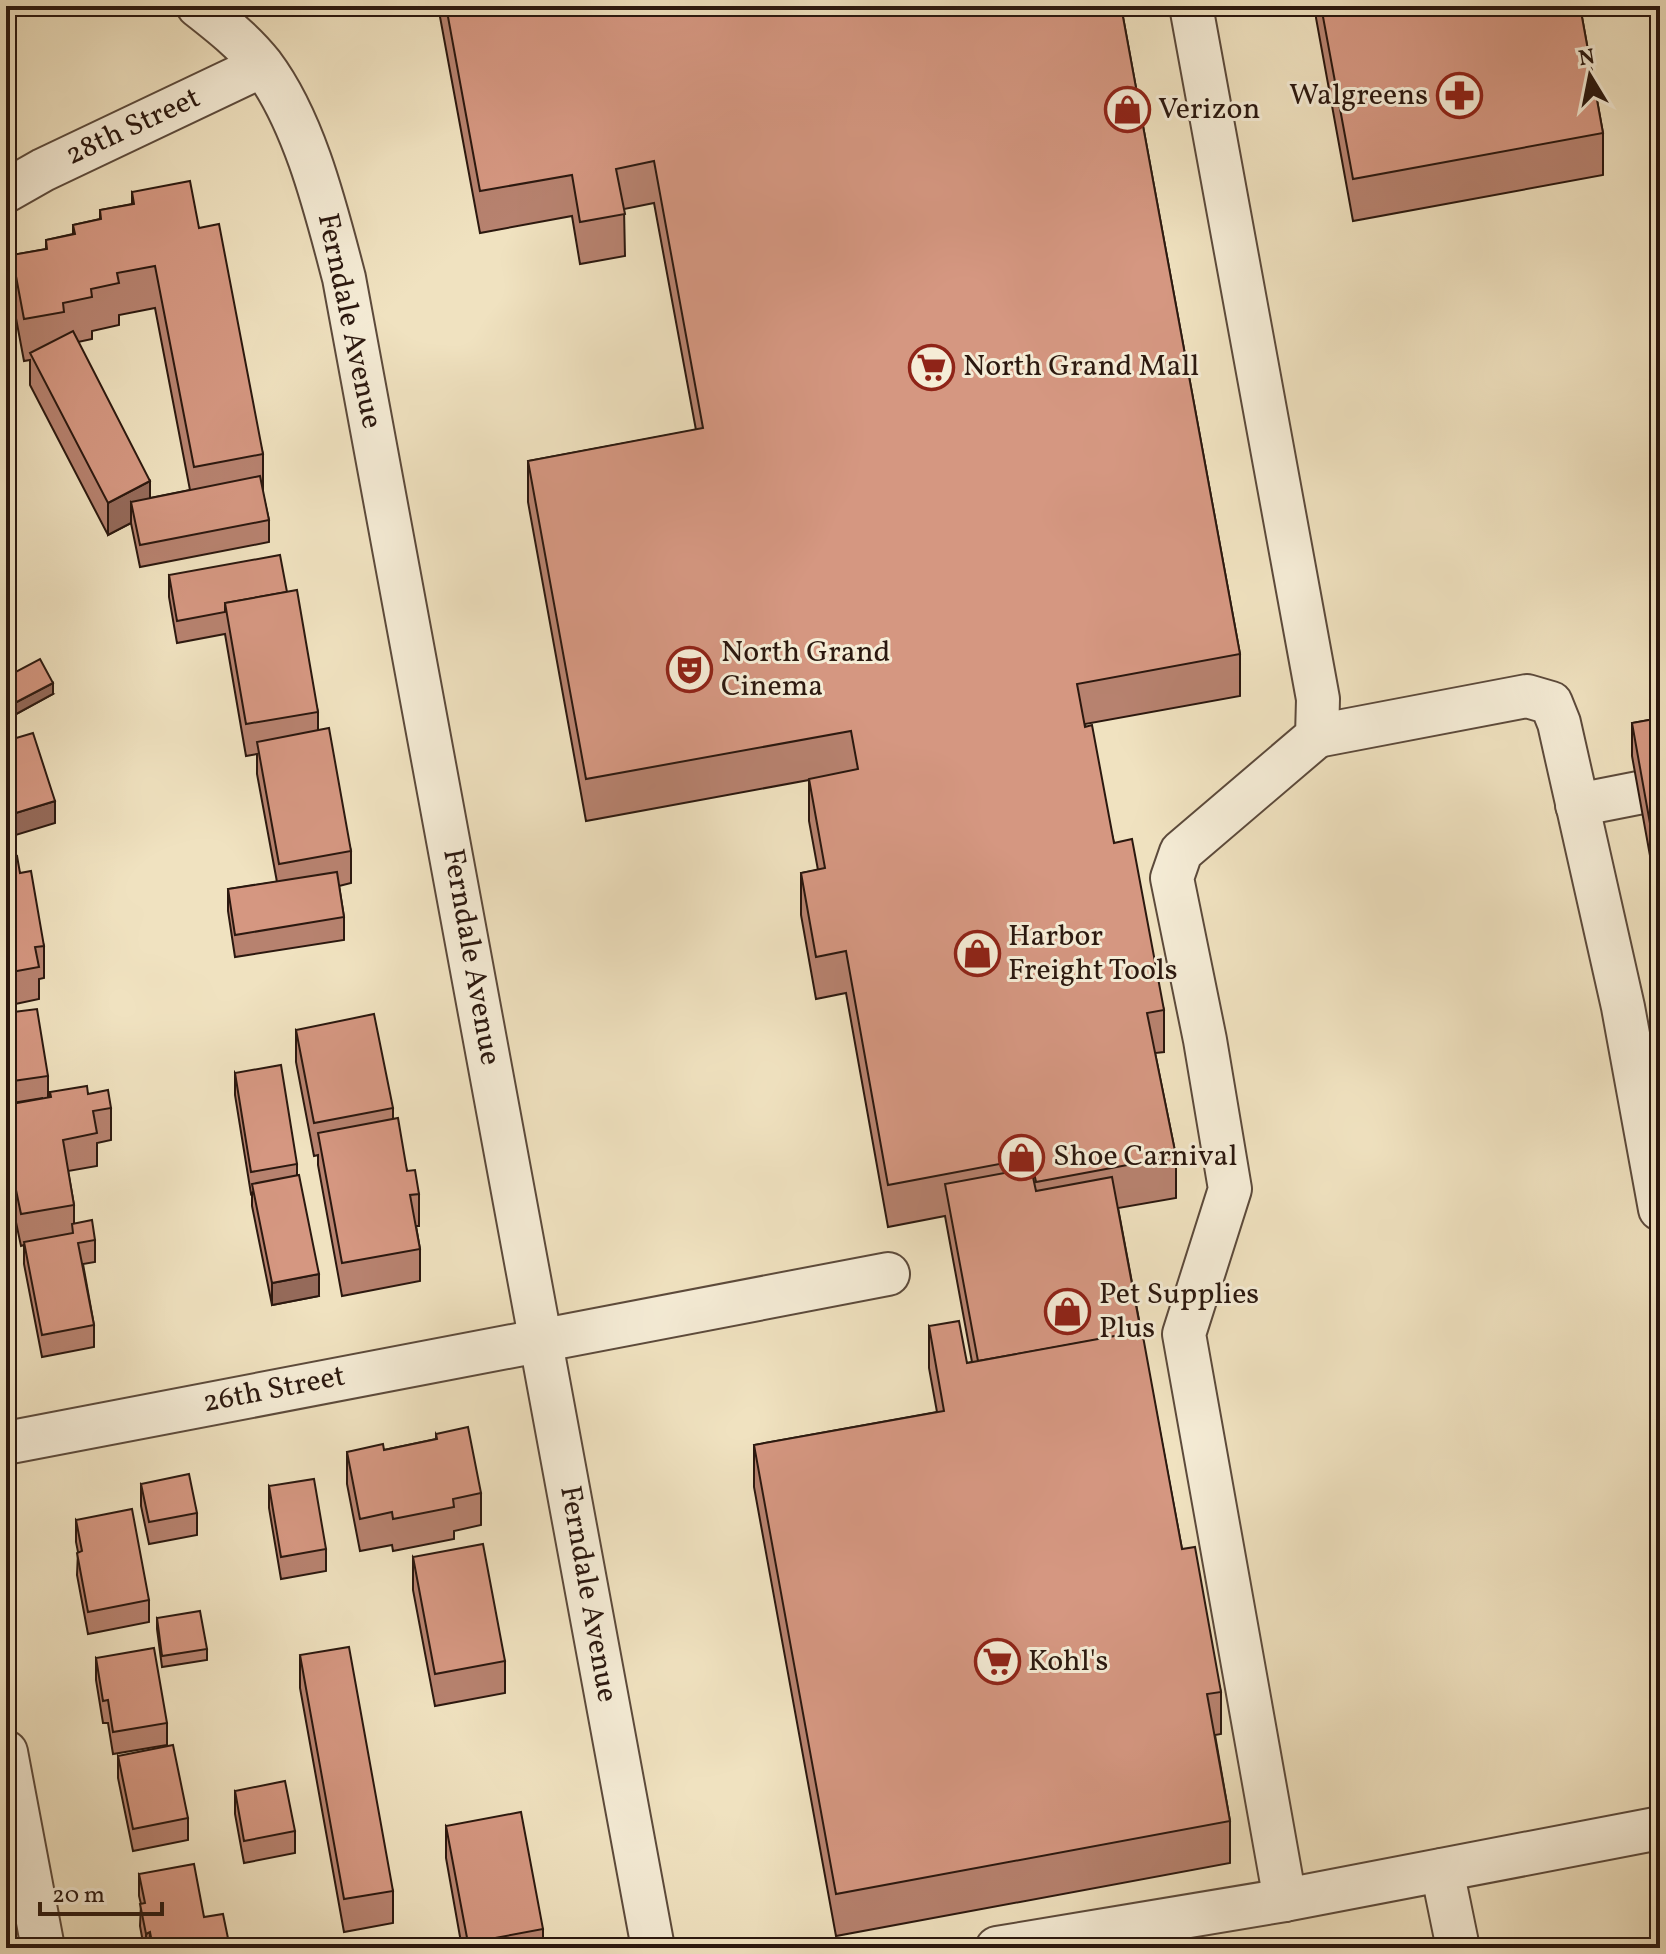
<svg xmlns="http://www.w3.org/2000/svg" width="1666" height="1954" viewBox="0 0 1666 1954" font-family="Vollkorn,serif">
<style>
.lines{fill:none;stroke-linecap:round;stroke-linejoin:round}
.minor-casing{stroke:#5c4a3b;stroke-width:46}
.minor{stroke:#f5ecd6;stroke-width:42}
.wall{fill:#b7826f;stroke:#2b180f;stroke-width:2;fill-rule:evenodd}
.shaded-wall{fill:#956a5a;stroke:#2b180f;stroke-width:2}
.building{fill:#d59781;stroke:#2b180f;stroke-width:2}
.labels{text-anchor:middle;dominant-baseline:central;stroke-width:6;stroke-linejoin:round;paint-order:stroke}
.poi-label{font-size:30px;fill:#2b180f;stroke:#f5ecd6;text-anchor:start}
.street-label{font-size:30px;fill:#2b180f;stroke:#f5ecd6}
</style>
<rect width="100%" height="100%" fill="#f0e2c0"/>
<filter id="stains"><feTurbulence type="fractalNoise" baseFrequency=".0025" numOctaves="4"/><feColorMatrix values="0 0 0 0 .2 0 0 0 0 .09 0 0 0 0 .02 0 0 0 .5 -.17"/></filter>
<radialGradient id="worn" r=".72"><stop offset=".6" stop-color="#630" stop-opacity="0"/><stop offset="1" stop-color="#630" stop-opacity=".3"/></radialGradient>
<g class="lines">
<defs>
<g id="minor">
<path d="M198,6C221,24 244,42 262,65C305,122 326,210 344,278L653,1948"/>
<polyline points="1191,6 1318,699 1317,736 1181,852 1172,878 1205,1040 1230,1189 1184,1334 1285,1900"/>
<polyline points="6,191 43,170 262,66"/>
<polyline points="1317,736 1527,696 1551,703 1559,723 1623,1007 1660,1209"/>
<polyline points="1577,805 1638,793"/>
<polyline points="6,1443 888,1274"/>
<polyline points="6,1752 43,1948"/>
<polyline points="1442,1870 1458,1948"/>
<polyline points="997,1948 1285,1900 1660,1828"/>
</g>
</defs>
<use href="#minor" class="minor-casing"/>
<use href="#minor" class="minor"/>
</g>
<g class="wall">
<polygon points="438,6 1121,6 1240,654 1240,696 1085,724 1114,843 1164,1010 1164,1052 1155,1053 1176,1156 1176,1198 1118,1208 1182,1549 1221,1692 1221,1734 1215,1735 1230,1821 1230,1863 836,1936 754,1487 754,1445 937,1412 929,1368 929,1326 967,1363 972,1362 945,1216 888,1227 846,993 816,999 801,915 801,873 818,870 809,821 809,780 586,821 528,502 528,461 696,430 654,203 624,209 625,256 580,264 572,216 480,233"/>
<polygon points="1316,6 1580,6 1603,133 1603,175 1353,221 1316,18"/>
<path d="M132,192L199,228L263,454V494L269,520V542L140,567L131,523L108,535L30,385V360L24,361L12,297V255L46,249V240L73,234V225L100,219V210L132,204ZM155,308L190,490L150,498L78,342L92,339V331L119,325V315Z"/>
<polygon points="169,575 287,592 318,712 318,730 351,851 351,883 339,886 344,917 344,940 235,957 228,911 228,889 277,882 257,774 257,754 246,756 225,634 177,643 169,597"/>
<polygon points="6,677 53,694 9,718 6,713"/>
<polygon points="1660,718 1660,900 1658,900 1632,756 1632,723"/>
<polygon points="6,858 20,873 44,946 44,978 39,979 39,999 6,1006"/>
<polygon points="6,1013 48,1076 48,1098 50,1097 50,1092 88,1094 111,1108 111,1140 97,1143 97,1166 68,1171 74,1205 74,1223 95,1240 95,1262 83,1264 94,1325 94,1347 42,1357 24,1264 24,1245 21,1246 6,1175 6,1105 43,1098 6,1104"/>
<polygon points="296,1030 393,1108 393,1119 407,1171 419,1194 419,1226 416,1226 420,1249 420,1281 342,1296 318,1165 318,1155 314,1156 296,1062"/>
<polygon points="235,1073 297,1164 297,1175 319,1296 272,1305 252,1206 252,1193 251,1194 235,1095"/>
<polygon points="436,1434 481,1493 481,1525 454,1531 454,1539 393,1551 392,1545 360,1551 347,1484 347,1452 384,1450 436,1439"/>
<polygon points="141,1484 197,1513 197,1535 149,1544 141,1506"/>
<polygon points="269,1486 326,1549 326,1571 281,1579 269,1508"/>
<polygon points="76,1520 149,1600 149,1622 88,1634 77,1575 78,1552 76,1542"/>
<polygon points="413,1557 505,1661 505,1693 435,1706 413,1590"/>
<polygon points="157,1618 207,1649 207,1660 162,1667 157,1629"/>
<polygon points="300,1655 393,1891 393,1923 344,1932 300,1688"/>
<polygon points="96,1658 167,1723 167,1745 113,1754 108,1723 103,1723 96,1680"/>
<polygon points="118,1756 188,1818 188,1840 133,1851 118,1778"/>
<polygon points="235,1791 295,1831 295,1853 244,1863 235,1814"/>
<polygon points="446,1826 543,1929 543,1948 462,1948 446,1858"/>
<polygon points="139,1874 204,1917 230,1948 144,1948 140,1926 141,1904 139,1896"/>
</g>
<g class="shaded-wall">
<polygon points="150,481 150,513 131,502 131,523 108,535 108,503"/>
<polygon points="53,683 53,694 9,718 9,706"/>
<polygon points="55,801 55,823 6,838 6,816"/>
<polygon points="319,1274 319,1296 272,1305 272,1283"/>
<polygon points="150,1932 150,1948 146,1948 146,1934"/>
</g>
<g class="building">
<polygon points="446,6 1121,6 1240,654 1077,684 1085,727 1092,725 1114,843 1132,839 1164,1010 1147,1013 1176,1156 1036,1182 1031,1158 888,1185 846,951 816,957 801,873 825,868 809,779 858,769 851,731 586,779 528,461 703,428 654,161 616,169 625,214 580,222 572,175 480,191"/>
<polygon points="1321,6 1580,6 1603,133 1353,179"/>
<polygon points="190,181 199,228 219,224 263,454 194,467 155,266 117,273 119,283 91,289 92,297 63,303 64,312 24,319 12,255 47,249 46,240 75,234 73,225 101,219 100,210 134,204 132,192"/>
<polygon points="73,331 150,481 108,503 30,353"/>
<polygon points="260,476 269,520 140,545 131,502"/>
<polygon points="280,555 287,592 225,603 225,612 177,621 169,575"/>
<polygon points="297,590 318,712 246,724 225,603"/>
<polygon points="40,659 53,683 9,706 6,702 6,677"/>
<polygon points="1660,718 1660,867 1658,868 1632,723"/>
<polygon points="329,728 351,851 279,864 257,742"/>
<polygon points="33,733 55,801 6,816 6,741"/>
<polygon points="17,856 20,873 31,871 44,946 35,947 39,967 6,973 6,858"/>
<polygon points="337,872 344,917 235,935 228,889"/>
<polygon points="37,1009 48,1076 6,1082 6,1013"/>
<polygon points="374,1014 393,1108 314,1123 296,1030"/>
<polygon points="281,1065 297,1164 251,1172 235,1073"/>
<polygon points="87,1086 88,1094 108,1090 111,1108 93,1111 97,1133 63,1140 74,1205 21,1214 6,1142 6,1105 51,1097 50,1092"/>
<polygon points="398,1118 407,1171 415,1170 419,1194 410,1195 420,1249 342,1263 318,1133"/>
<polygon points="1031,1168 1036,1191 1112,1177 1141,1332 978,1361 945,1184"/>
<polygon points="299,1175 319,1274 272,1283 252,1184"/>
<polygon points="92,1220 95,1240 78,1243 94,1325 42,1335 24,1242 73,1233 72,1224"/>
<polygon points="959,1321 967,1363 1142,1331 1182,1549 1195,1547 1221,1692 1207,1694 1230,1821 836,1894 754,1445 944,1411 929,1326"/>
<polygon points="468,1427 481,1493 453,1499 454,1507 393,1519 392,1512 360,1519 347,1452 383,1444 384,1450 437,1439 436,1434"/>
<polygon points="189,1474 197,1513 149,1522 141,1484"/>
<polygon points="314,1479 326,1549 281,1557 269,1486"/>
<polygon points="132,1509 149,1600 88,1612 77,1553 82,1551 76,1520"/>
<polygon points="483,1544 505,1661 435,1674 413,1557"/>
<polygon points="200,1611 207,1649 162,1656 157,1618"/>
<polygon points="349,1647 393,1891 344,1899 300,1655"/>
<polygon points="154,1648 167,1723 113,1732 108,1700 103,1701 96,1658"/>
<polygon points="173,1745 188,1818 133,1829 118,1756"/>
<polygon points="285,1781 295,1831 244,1841 235,1791"/>
<polygon points="521,1812 543,1929 468,1943 446,1826"/>
<polygon points="194,1864 204,1917 223,1914 230,1948 153,1948 150,1932 146,1934 140,1904 145,1903 139,1874"/>
</g>
<defs>
<symbol id="pharmacy-ring" viewBox="-11 -11 22 22"><circle r="9.5" fill="#f5ecd6" stroke="#8f2418" stroke-width="1.5"/><path d="M-2-6h4v4h4v4h-4v4h-4v-4h-4v-4h4Z" fill="#8f2418"/></symbol>
<symbol id="shop-ring" viewBox="-11 -11 22 22"><circle r="9.5" fill="#f5ecd6" stroke="#8f2418" stroke-width="1.5"/><path d="M-5-2.5h2.3a2.7 3.5 0 0 1 5.4 0H5L5.5 6h-11ZM-1.5-2.5h3a1.5 2.3 0 0 0-3 0Z" fill="#8f2418"/></symbol>
<symbol id="supermarket-ring" viewBox="-11 -11 22 22"><circle r="9.5" fill="#f5ecd6" stroke="#8f2418" stroke-width="1.5"/><path d="M-6-5.5h2.5l.6 2H6L4.5 2H-2.5L-4.4-4H-6ZM-1.5 3.2a1.3 1.3 0 1 0 .1 0ZM3 3.2a1.3 1.3 0 1 0 .1 0Z" fill="#8f2418"/></symbol>
<symbol id="theatre-ring" viewBox="-11 -11 22 22"><circle r="9.5" fill="#f5ecd6" stroke="#8f2418" stroke-width="1.5"/><path d="M-5-5.5Q0-4 5-5.5V0Q5 5 0 6Q-5 5-5 0ZM-3.3-2.5H-1v1.5H-3.3ZM1-2.5H3.3v1.5H1ZM-2.8 1Q0 5.5 2.8 1Z" fill="#8f2418"/></symbol>
</defs>
<g fill-rule="evenodd">
<use href="#pharmacy-ring" x="1434" y="70" width="51" height="51"/>
<use href="#shop-ring" x="1102" y="84" width="51" height="51"/>
<use href="#supermarket-ring" x="906" y="342" width="51" height="51"/>
<use href="#theatre-ring" x="664" y="644" width="51" height="51"/>
<use href="#shop-ring" x="952" y="928" width="51" height="51"/>
<use href="#shop-ring" x="996" y="1132" width="51" height="51"/>
<use href="#shop-ring" x="1042" y="1286" width="51" height="51"/>
<use href="#supermarket-ring" x="972" y="1636" width="51" height="51"/>
</g>
<g class="labels">
<g class="poi-label">
<text x="1428" y="96" text-anchor="end">Walgreens</text>
<text x="1158" y="110">Verizon</text>
<text x="963" y="367">North Grand Mall</text>
<text x="721" y="653">North Grand<tspan x="721" dy="34">Cinema</tspan></text>
<text x="1008" y="937">Harbor<tspan x="1008" dy="34">Freight Tools</tspan></text>
<text x="1053" y="1157">Shoe Carnival</text>
<text x="1099" y="1295">Pet Supplies<tspan x="1099" dy="34">Plus</tspan></text>
<text x="1028" y="1662">Kohl's</text>
</g>
<g class="street-label">
<text transform="translate(133 127) rotate(-25)">28th Street</text>
<text transform="translate(349 321) rotate(78)">Ferndale Avenue</text>
<text transform="translate(471 957) rotate(80)">Ferndale Avenue</text>
<text transform="translate(274 1390) rotate(-11)">26th Street</text>
<text transform="translate(588 1594) rotate(80)">Ferndale Avenue</text>
</g>
</g>
<rect width="1666" height="1954" fill="none" stroke="#f0e2c0" stroke-width="32"/>
<rect x="8" y="8" width="1650" height="1938" fill="none" stroke="#2b180f" stroke-width="4"/>
<rect x="16" y="16" width="1634" height="1922" fill="none" stroke="#2b180f" stroke-width="2"/>
<g transform="translate(1590 76) rotate(350)" stroke="#f5ecd6" stroke-width="6" paint-order="stroke">
<path d="M0-6L14 30L0 20L-14 30Z" fill="#2b180f"/>
<text y="-12" font-size="22" font-weight="bold" text-anchor="middle" fill="#2b180f">N</text>
</g>
<path d="M40 1902v12h122v-12" fill="none" stroke="#2b180f" stroke-width="4"/>
<text x="52" y="1902" font-size="24" fill="#2b180f" stroke="#f5ecd6" stroke-width="6" paint-order="stroke">20 m</text>
<rect width="100%" height="100%" filter="url(#stains)"/>
<rect width="100%" height="100%" fill="url(#worn)"/>
</svg>
